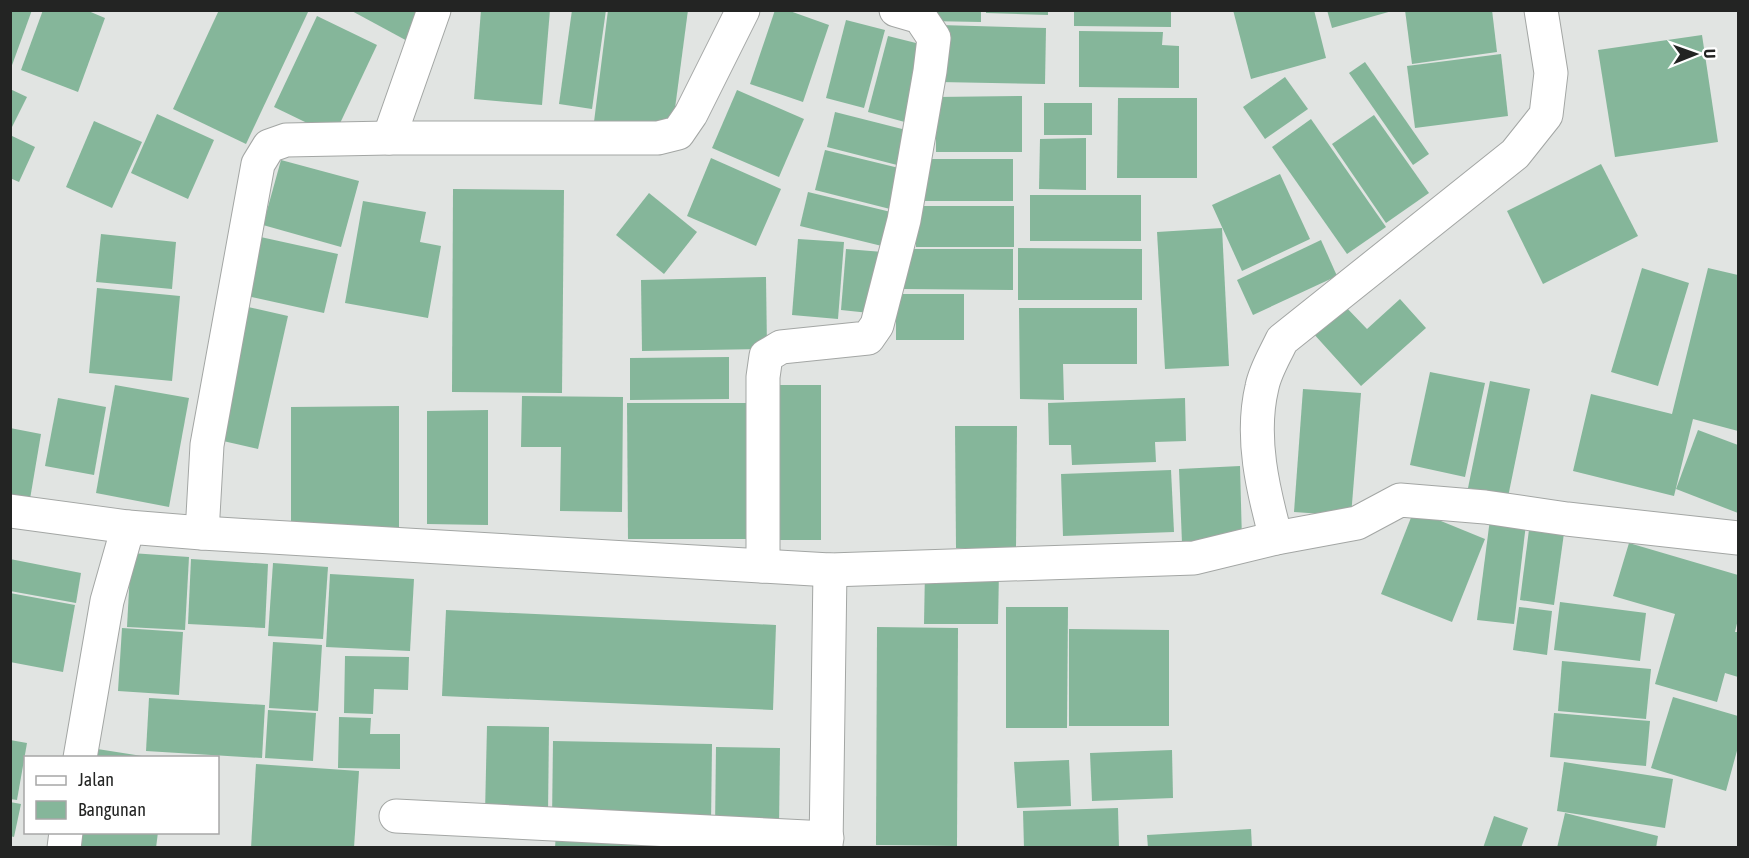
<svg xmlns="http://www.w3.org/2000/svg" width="1749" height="858" viewBox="0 0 1749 858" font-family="'Asap Condensed',sans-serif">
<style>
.building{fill:#85b69a}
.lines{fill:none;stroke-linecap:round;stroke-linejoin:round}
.minor-casing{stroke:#a3a6a4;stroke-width:35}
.minor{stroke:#fff;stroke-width:33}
</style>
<rect width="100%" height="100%" fill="#e1e4e2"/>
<g class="building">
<polygon points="10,10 32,10 11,68 10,68"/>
<polygon points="43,10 86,10 105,18 78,92 21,70"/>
<polygon points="219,10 309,10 246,144 173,109"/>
<polygon points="350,10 428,10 411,43"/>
<polygon points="481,10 550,10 542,105 474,99"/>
<polygon points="572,10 606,10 592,109 559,104"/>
<polygon points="608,10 688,10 672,131 594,122"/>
<polygon points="775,10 787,10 829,25 803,102 750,84"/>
<polygon points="927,10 981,10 981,22 927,21"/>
<polygon points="986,10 1048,10 1048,15 986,13"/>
<polygon points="1074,10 1171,10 1171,27 1074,26"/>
<polygon points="1233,10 1314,10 1326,58 1251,79"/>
<polygon points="1327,10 1391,10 1392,11 1332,28"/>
<polygon points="1405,10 1492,10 1497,52 1412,64"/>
<polygon points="317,16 377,45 334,136 274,107"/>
<polygon points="846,20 885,30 864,108 826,98"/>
<polygon points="940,25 1046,28 1045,84 939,82"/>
<polygon points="1079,31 1163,32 1162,45 1179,46 1179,88 1079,87"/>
<polygon points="1702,35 1718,142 1615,157 1598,50"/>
<polygon points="888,36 932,47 912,124 868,112"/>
<polygon points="1501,54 1508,116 1415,128 1407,66"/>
<polygon points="1365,62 1429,154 1413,165 1349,73"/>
<polygon points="1285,77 1308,109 1265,139 1243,107"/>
<polygon points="10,89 27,97 10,131"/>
<polygon points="737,90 804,119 779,177 712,148"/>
<polygon points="1022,96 1022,152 936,152 936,97"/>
<polygon points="1118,98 1197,98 1197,178 1117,178"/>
<rect x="1044" y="103" width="48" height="32"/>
<polygon points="835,112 910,131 901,166 827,147"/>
<polygon points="157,114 214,140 188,199 131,173"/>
<polygon points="1374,115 1429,193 1386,223 1332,144"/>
<polygon points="1311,119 1386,227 1347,254 1272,147"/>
<polygon points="94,121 142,142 112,208 66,187"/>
<polygon points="10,135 35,147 19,182 10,178"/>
<polygon points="1086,138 1086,190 1039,189 1040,139"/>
<polygon points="825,150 903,169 894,210 815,190"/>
<polygon points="711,158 781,189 756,246 687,216"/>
<polygon points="925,159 1013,159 1013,201 924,201"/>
<polygon points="281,160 359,181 341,247 263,225"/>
<polygon points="1601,164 1638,236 1543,284 1507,211"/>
<polygon points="1280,174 1310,239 1242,271 1212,205"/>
<polygon points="453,189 564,190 562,393 452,392"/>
<polygon points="808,192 895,213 886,247 800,226"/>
<polygon points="649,193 697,232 664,274 616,235"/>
<rect x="1030" y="195" width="111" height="46"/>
<polygon points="363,201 426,212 420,242 441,246 428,318 345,303"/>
<rect x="916" y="206" width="98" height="41"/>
<polygon points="1222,228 1229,366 1165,369 1157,232"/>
<polygon points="101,234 176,242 172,289 96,282"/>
<polygon points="256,236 338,254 324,313 243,295"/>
<polygon points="798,239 844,242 838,319 792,315"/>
<polygon points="1321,240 1337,276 1253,315 1237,280"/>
<polygon points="1018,248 1142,249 1142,300 1018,300"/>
<polygon points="846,249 883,252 879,314 841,310"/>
<polygon points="903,249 1013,249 1013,290 903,289"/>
<polygon points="1642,268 1689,283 1658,386 1611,372"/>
<polygon points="1708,268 1738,275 1738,431 1693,419 1674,496 1573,471 1591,394 1672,414"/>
<polygon points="766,277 767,349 642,351 641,280"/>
<polygon points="97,288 180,296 172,381 89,373"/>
<rect x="896" y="294" width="68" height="46"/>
<polygon points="1400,299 1426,328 1361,386 1312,332 1343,304 1367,329"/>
<polygon points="239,305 288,316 258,449 210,438"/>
<polygon points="1019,308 1137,308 1137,364 1063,364 1064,400 1020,399"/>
<polygon points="729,357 729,399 630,400 630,358"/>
<polygon points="1430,372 1485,383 1465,477 1410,465"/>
<polygon points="1490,381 1530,389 1508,497 1468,488"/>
<polygon points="115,385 189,398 169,507 96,493"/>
<rect x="775" y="385" width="46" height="155"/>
<polygon points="1303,389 1361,393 1351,516 1294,512"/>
<polygon points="522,396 623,397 622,512 560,511 561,447 521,447"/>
<polygon points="58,398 106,407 94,475 45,466"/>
<polygon points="1185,398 1186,441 1155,442 1156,462 1072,465 1071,445 1049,445 1048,403"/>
<polygon points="627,403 754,403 754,539 628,539"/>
<polygon points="399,406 399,528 291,529 291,407"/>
<polygon points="488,410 488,525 427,524 427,411"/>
<polygon points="955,426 1017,426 1016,548 956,548"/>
<polygon points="10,428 41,434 30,499 10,496"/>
<polygon points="1698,430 1738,445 1738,513 1676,489"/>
<polygon points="1240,466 1242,541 1182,543 1179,469"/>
<polygon points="1171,470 1174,532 1063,536 1061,474"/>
<polygon points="1414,510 1485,539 1452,622 1381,594"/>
<polygon points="1490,519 1526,524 1514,624 1477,620"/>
<polygon points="1530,522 1565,526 1554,605 1520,600"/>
<polygon points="1629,543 1738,575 1738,619 1735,632 1738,632 1738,677 1725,673 1717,702 1655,684 1675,614 1613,596"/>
<polygon points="131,553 189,557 185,630 127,627"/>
<polygon points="10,559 81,573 76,603 10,591"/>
<polygon points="191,559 268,564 265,628 188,624"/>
<polygon points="273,563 328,567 323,639 268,636"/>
<polygon points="925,570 999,570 998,624 924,624"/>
<polygon points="330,574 414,579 410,651 326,647"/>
<polygon points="10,593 75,605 63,672 10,662"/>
<polygon points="1560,602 1646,613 1640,661 1554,650"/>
<polygon points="1006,607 1068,607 1067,728 1006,728"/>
<polygon points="1519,607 1552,611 1547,655 1513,650"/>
<polygon points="446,610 776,625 773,710 442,696"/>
<polygon points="877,627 958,628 957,846 876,845"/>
<polygon points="122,628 183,632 179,695 118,691"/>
<polygon points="1069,629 1169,630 1169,726 1069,726"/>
<polygon points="273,642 322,645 318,711 269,708"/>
<polygon points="345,656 409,657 408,690 374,689 373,714 344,713"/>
<polygon points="1562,661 1651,669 1646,719 1558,711"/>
<polygon points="1673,697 1738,716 1738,747 1726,791 1651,768"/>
<polygon points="149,698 265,705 262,758 146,751"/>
<polygon points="268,710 316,713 313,761 265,758"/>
<polygon points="1554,713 1650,721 1646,766 1550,757"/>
<polygon points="339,717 371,718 370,734 400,734 400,769 338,768"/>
<polygon points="487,726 549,727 548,814 485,813"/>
<polygon points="10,740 27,743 17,800 10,799"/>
<polygon points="553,741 712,744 711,825 552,822"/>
<polygon points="716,747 780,748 779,829 715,828"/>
<polygon points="91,748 142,756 142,758 90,758"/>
<polygon points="1172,750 1173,798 1092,801 1090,753"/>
<polygon points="1069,760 1071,806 1017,808 1014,762"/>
<polygon points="1564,762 1673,779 1665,828 1557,811"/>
<polygon points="256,764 359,771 354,848 251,848"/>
<polygon points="10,802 21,804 14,837 10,836"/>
<polygon points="1118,808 1119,848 1024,848 1023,811"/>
<polygon points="1565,813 1658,836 1656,848 1557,848"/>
<polygon points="1494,816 1528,828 1521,848 1483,848"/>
<polygon points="1251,829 1252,848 1148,848 1147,835"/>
<polygon points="78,832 158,832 156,848 76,848"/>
<polygon points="556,833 698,848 555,848"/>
</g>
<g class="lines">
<defs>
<g id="minor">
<polyline points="389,138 434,10"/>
<polyline points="10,511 128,527"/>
<polyline points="202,533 207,445 258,164 269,146 286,140 389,138 658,138 678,133 691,114 743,10"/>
<polyline points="1276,538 1357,523 1400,500 1485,507 1567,519 1738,538"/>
<polyline points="763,566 763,377 766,356 781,347 868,338 877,325 904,220 930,71 934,38 920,17 896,10"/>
<path d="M80,758L107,601L128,527L202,533L830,570L1194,558L1276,538C1263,490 1250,437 1262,387C1265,371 1275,355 1282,340L1515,154L1546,115L1551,73L1541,10"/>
<polyline points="396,816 827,838"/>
<polyline points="64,848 66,832"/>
<polyline points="826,848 830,570"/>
</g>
</defs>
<use href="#minor" class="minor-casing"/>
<use href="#minor" class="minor"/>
</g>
<rect width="1749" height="858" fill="none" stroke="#232423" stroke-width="24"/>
<rect x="24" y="756" width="195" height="78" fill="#ffffff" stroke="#a7a7a7" stroke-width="1.5"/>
<rect x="36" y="776" width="30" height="9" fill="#ffffff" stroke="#a7a7a7" stroke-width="1.5"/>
<text x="78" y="786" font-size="18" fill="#232423">Jalan</text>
<rect x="36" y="801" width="30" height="18" fill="#85b69a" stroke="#a7a7a7" stroke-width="1.5"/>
<text x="78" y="816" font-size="18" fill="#232423">Bangunan</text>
<g transform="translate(1695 54) rotate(89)" stroke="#ffffff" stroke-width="4.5" paint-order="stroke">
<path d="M0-4.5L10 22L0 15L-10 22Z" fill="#232423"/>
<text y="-9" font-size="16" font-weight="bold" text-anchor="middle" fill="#232423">U</text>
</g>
</svg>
